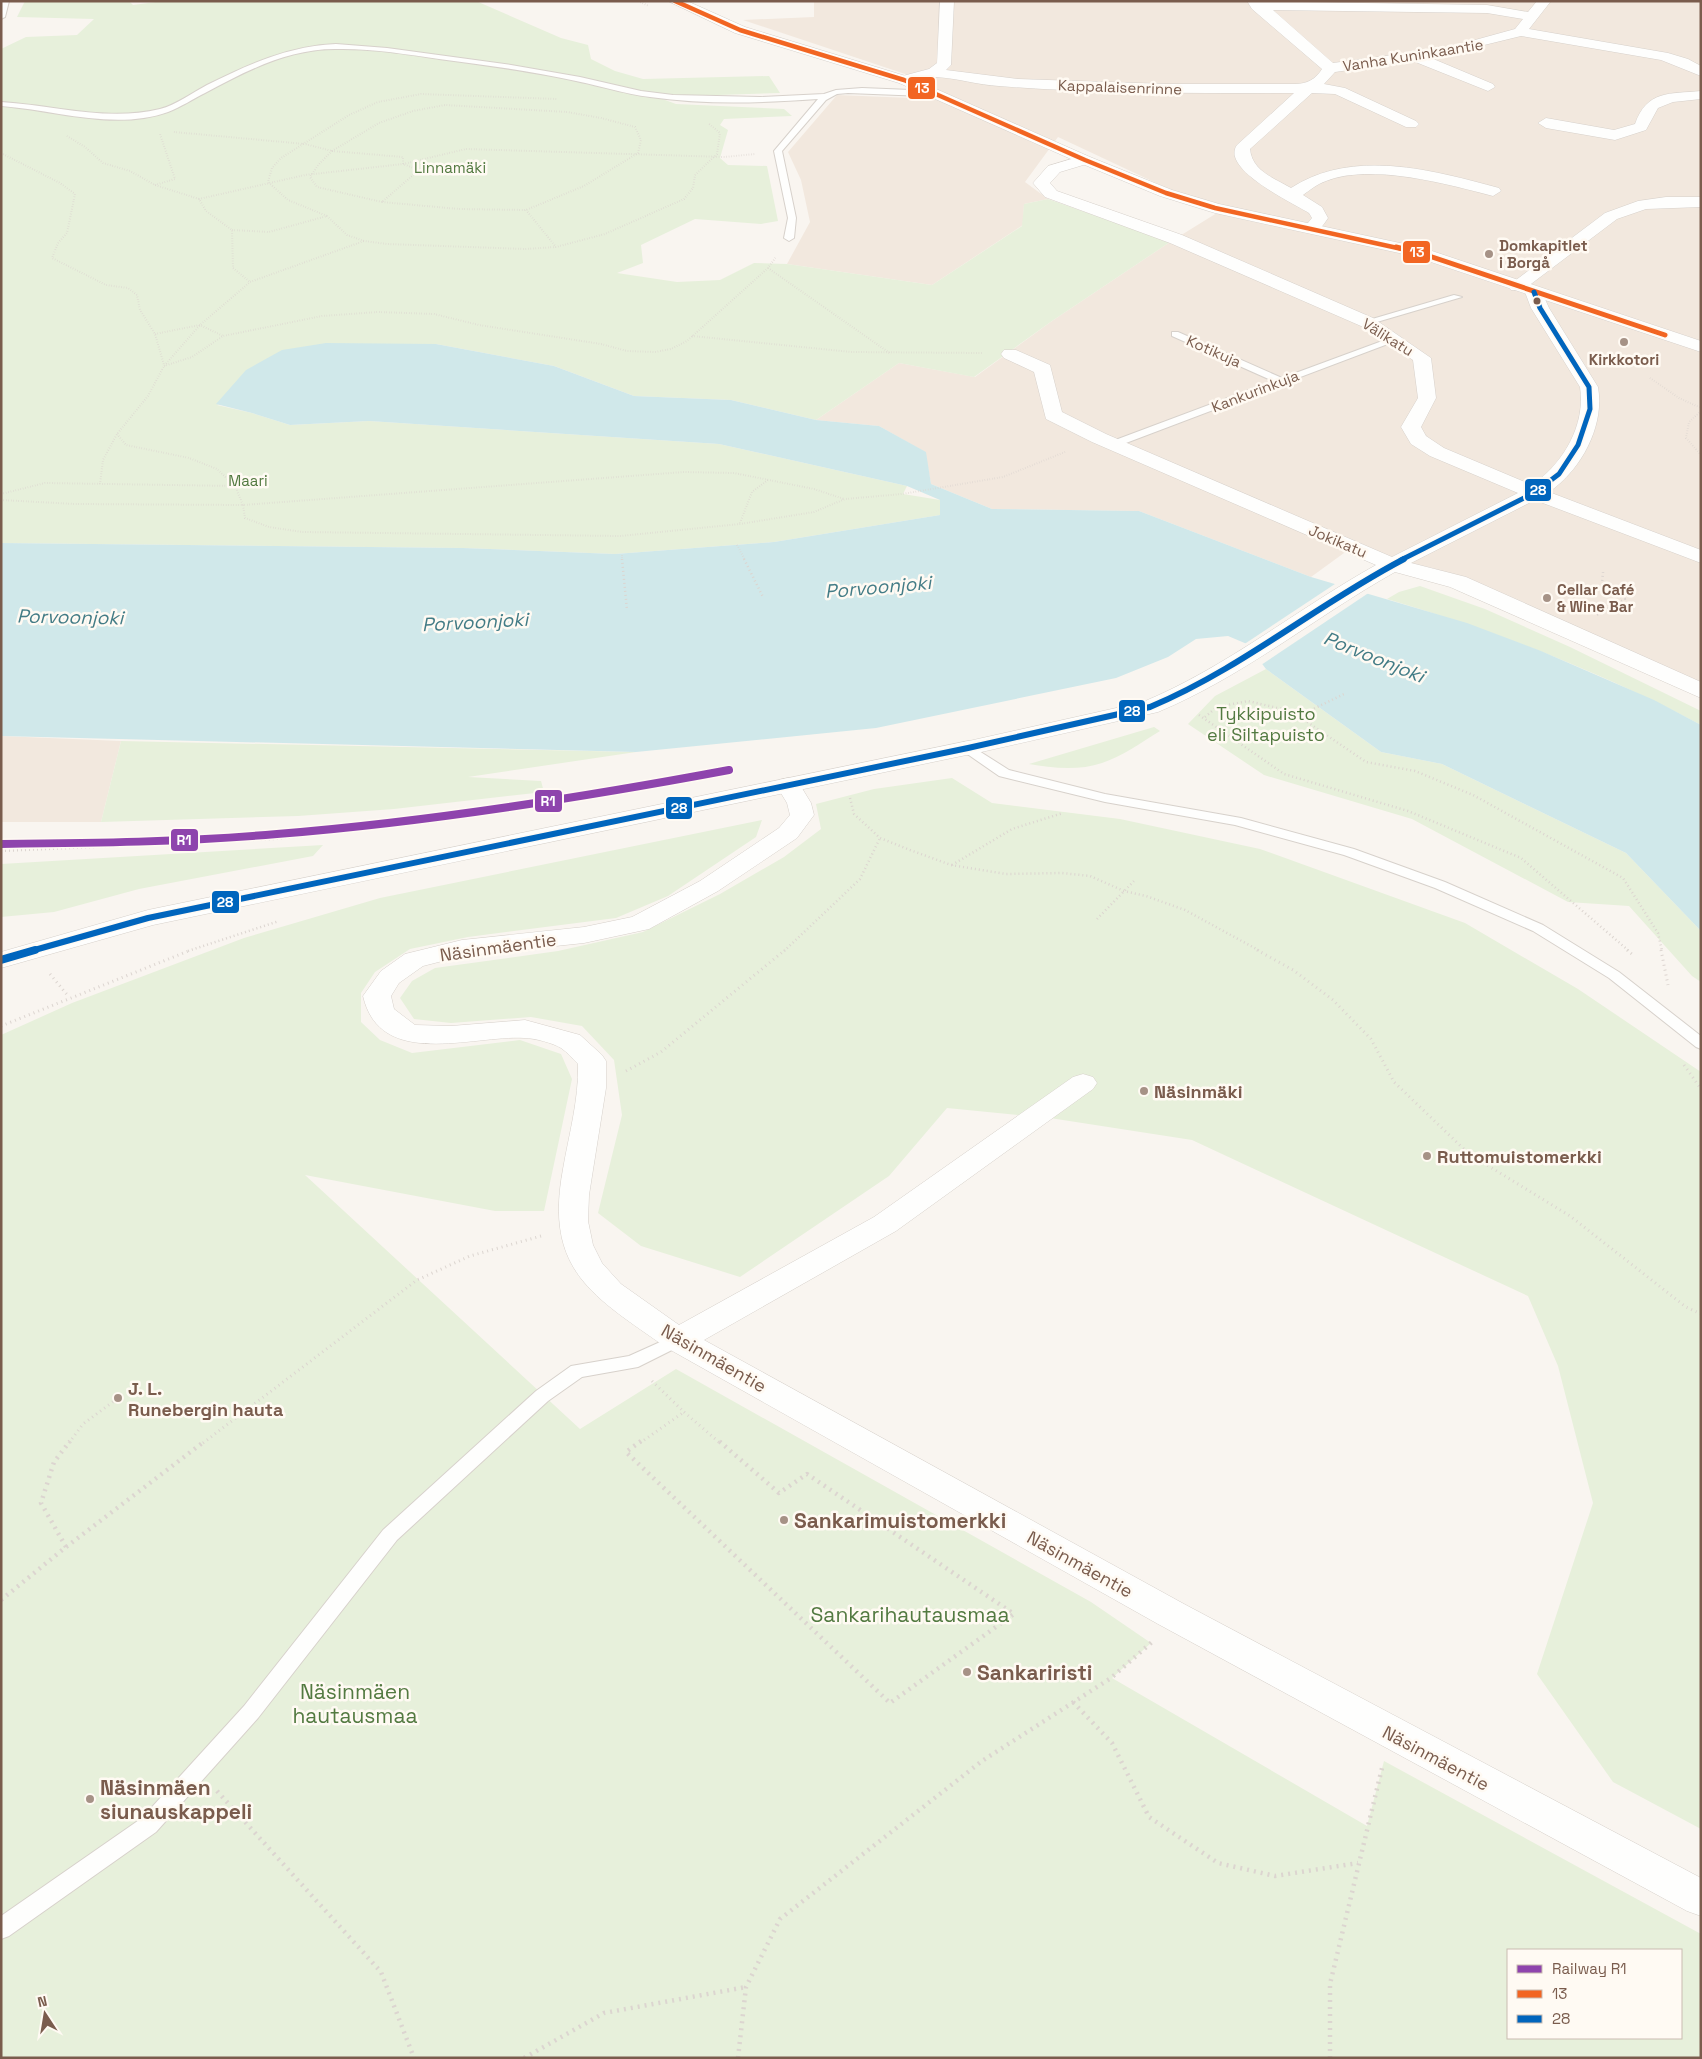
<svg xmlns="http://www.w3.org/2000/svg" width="1702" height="2059" viewBox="0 0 1702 2059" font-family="'Space Grotesk',sans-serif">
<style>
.residential{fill:#f2e8de}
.green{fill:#e7f0db;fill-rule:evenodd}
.water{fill:#d0e8ea}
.pier{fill:#f9f5f0}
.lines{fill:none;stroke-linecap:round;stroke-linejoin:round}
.service-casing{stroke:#d7d1cb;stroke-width:2}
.minor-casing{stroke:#d7d1cb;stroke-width:1}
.tertiary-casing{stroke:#d7d1cb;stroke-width:1}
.path-far3{stroke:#dcd5d0;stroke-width:2;stroke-dasharray:0.5 2;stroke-linecap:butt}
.path-far2{stroke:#dcd5d0;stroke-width:2.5;stroke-dasharray:1 3;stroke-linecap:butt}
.path-far1{stroke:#dcd5d0;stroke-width:3;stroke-dasharray:1 4;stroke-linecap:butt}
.path{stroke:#dcd5d0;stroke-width:4.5;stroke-dasharray:2 5;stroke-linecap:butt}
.service{fill:#fefefd;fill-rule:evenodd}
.minor{fill:#fefefd;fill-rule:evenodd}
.tertiary{fill:#fefefd;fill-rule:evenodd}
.bus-1-far1-casing{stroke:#fffaf3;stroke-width:6}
.bus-1-casing{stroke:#fffaf3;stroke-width:8}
.bus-2-far2-casing{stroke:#fffaf3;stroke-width:8}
.bus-2-far1-casing{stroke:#fffaf3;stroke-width:9}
.bus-2-casing{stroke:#fffaf3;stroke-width:12}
.bus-1-far1{stroke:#f26522;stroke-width:4.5}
.bus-1{stroke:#f26522;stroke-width:5}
.bus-2-far2{stroke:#0065bd;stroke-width:5}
.bus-2-far1{stroke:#0065bd;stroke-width:6}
.bus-2{stroke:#0065bd;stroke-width:8}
.rail-1-casing{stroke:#fffaf3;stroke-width:11}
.rail-1{stroke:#8e44ad;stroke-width:8}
.poi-dot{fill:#a69286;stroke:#fffaf3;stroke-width:2}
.bus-dot{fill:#7a5c4d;stroke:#fffaf3;stroke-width:2}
.labels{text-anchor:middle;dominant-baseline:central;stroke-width:5;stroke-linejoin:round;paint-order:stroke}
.far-street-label{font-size:15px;fill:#7a5c4d;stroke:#fffaf3}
.far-park-label{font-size:15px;fill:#537a41;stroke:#fffaf3}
.far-poi-label{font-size:15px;font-weight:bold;fill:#7a5c4d;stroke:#fffaf3;text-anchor:start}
.park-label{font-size:18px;fill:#537a41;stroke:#fffaf3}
.street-label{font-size:18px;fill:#7a5c4d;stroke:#fffaf3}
.poi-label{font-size:18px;font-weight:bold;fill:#7a5c4d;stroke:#fffaf3;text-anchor:start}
.water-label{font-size:19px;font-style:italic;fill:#437c86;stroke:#fffaf3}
.near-poi-label{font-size:21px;font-weight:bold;fill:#7a5c4d;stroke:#fffaf3;text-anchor:start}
.near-park-label{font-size:21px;fill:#537a41;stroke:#fffaf3}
.line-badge{stroke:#fffaf3;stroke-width:2}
.badge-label{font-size:14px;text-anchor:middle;font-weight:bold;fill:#fff}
</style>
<rect width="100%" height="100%" fill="#f9f5f0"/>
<g class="residential">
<polygon points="814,1 1701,1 1701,684 1433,568 1390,559 1355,545 1311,577 1139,511 992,509 931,484 925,452 879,426 816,420 899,363 975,377 1052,321 1170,242 1225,208 1173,191 1058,137 1025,182 1048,199 1024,204 1023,225 932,285 787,264 810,222 801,180 788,152 837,95 936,99 929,82 743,20 814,17"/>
<polygon points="1,736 121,741 101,822 1,822"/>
</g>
<g class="green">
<polygon points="25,1 129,1 133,5 163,1 476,1 561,38 588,45 591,59 615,71 643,79 769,76 780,93 657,97 676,104 784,109 792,116 724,119 720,125 728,130 720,158 728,165 767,166 778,221 761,224 695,219 641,245 643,263 617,273 677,282 720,280 754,263 787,264 932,285 1022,226 1024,204 1048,199 1170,242 1052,321 974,377 899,363 816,420 731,400 634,396 554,366 436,344 383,345 217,405 252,413 290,425 369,421 719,444 907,486 903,494 940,500 940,515 774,542 615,554 463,548 1,543 1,49 26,37 77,35 94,19 17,17"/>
<path d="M1420,586L1485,609L1570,647L1701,711V725C1601,672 1496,631 1387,599L1399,592Z"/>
<polygon points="1266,669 1381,752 1442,764 1626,853 1701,931 1701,982 1692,976 1629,906 1568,902 1412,819 1264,775 1188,724 1215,696"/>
<path d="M1154,727L1160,731C1142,742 1121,757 1102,763C1079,771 1051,768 1029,764Z"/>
<polygon points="121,741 636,752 468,777 541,781 544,792 394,809 298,816 101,822"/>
<polygon points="952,778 992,803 1120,819 1260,849 1465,923 1578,989 1701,1072 1701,1829 1613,1782 1537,1674 1593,1503 1558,1366 1528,1296 1192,1140 1050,1118 947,1108 889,1176 740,1277 641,1246 598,1213 622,1115 614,1060 582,1026 531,1017 451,1023 414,1019 400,998 412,981 435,968 558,951 643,932 720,894 784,857 821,829 816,804 874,789"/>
<path d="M762,820L756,837L668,896L616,918L468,937L410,949L375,972L361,993V1022L380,1040L412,1053L520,1040L561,1054L572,1079L544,1211H495L305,1175L580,1429L676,1369L1091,1602L1151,1643L1112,1678L1367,1826L1384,1761L1701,1934V2058H1V1035L72,1003L244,938L380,898ZM1508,1950H1681V2038H1508Z"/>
<polygon points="323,845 313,856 139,889 54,912 1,917 1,864"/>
</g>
<polygon class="water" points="326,343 436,344 554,366 634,396 731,400 816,420 879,426 926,452 931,484 992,509 1139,511 1311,577 1467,623 1541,651 1654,700 1701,725 1701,931 1626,853 1442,764 1381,752 1266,669 1247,644 1228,636 1196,639 1168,657 1116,678 876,728 636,752 1,736 1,543 463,548 615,554 774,542 940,515 940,500 907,486 719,444 369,421 290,425 252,413 216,404 246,370 282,350"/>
<polygon class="pier" points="1338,582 1370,592 1261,665 1243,645"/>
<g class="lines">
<defs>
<g id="service">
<polygon points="1,1 9,1 5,17 1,19"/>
<path d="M336,44L387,48L511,65L580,77L641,91L673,95L760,97L824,94L836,90L862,88L935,91L939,93L924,96L848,93L837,94L826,100L782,151L796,218L794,238L789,241L784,238L788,218L774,151L818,99C762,103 706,105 650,97C625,94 601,86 576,81C531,71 485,65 439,59C405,54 370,48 335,49C288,49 246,71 205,93C193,99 181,107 168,112C115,131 55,110 1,106V102C54,105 107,122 160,109C176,105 192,93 207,85C249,64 289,46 336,44Z"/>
<polygon points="1454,295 1462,297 1370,324 1362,322"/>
<polygon points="1172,332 1178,332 1282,378 1393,337 1401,339 1118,446 1110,446 1110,442 1273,381 1172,336"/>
<polygon points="968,744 1009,770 1105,794 1241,818 1354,849 1445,882 1543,925 1619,972 1701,1036 1701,1049 1696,1047 1609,978 1533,931 1435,888 1344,855 1235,825 1105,802 999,776 963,751 962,748 963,745"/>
<polygon points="678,1334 684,1336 687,1340 684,1344 638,1367 582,1377 548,1401 397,1540 258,1718 156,1832 9,1936 1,1939 1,1916 142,1818 244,1706 383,1530 536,1391 571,1366 629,1356"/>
</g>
<g id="minor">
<path d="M940,1H954L951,65L946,70L1018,79L1166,84H1295C1307,84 1316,79 1322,69L1252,9L1247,1L1487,5L1528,12L1537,1H1551L1529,29L1668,53L1688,59L1701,66V76L1661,60L1521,36L1431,58L1493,84L1495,87L1488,91L1413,61L1335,72L1324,84L1345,88L1416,121L1419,124L1416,127H1406L1335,94L1312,93L1250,149C1252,171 1274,178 1291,188C1353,148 1432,170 1499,188L1501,191L1493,196C1447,184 1371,163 1326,181C1317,184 1310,190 1303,195L1322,207L1328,218C1322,227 1317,235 1305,232L1303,229L1312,218L1309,213C1293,203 1220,169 1237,145L1294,93C1196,93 1097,94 999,86C978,85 957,78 936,77C923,76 911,86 899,83L897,80L899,77L929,69L937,63ZM1273,10L1487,13L1523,19L1515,29L1446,48L1333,63Z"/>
<path d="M1701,91V99L1673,102L1658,108L1646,130L1615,140L1546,128L1538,123L1546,118L1614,130L1635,124C1647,90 1669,94 1701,91Z"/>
<path d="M1085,155L1093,160L1090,163L1060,172L1050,183L1057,191L1182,235L1373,318L1431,358L1436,398L1421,427L1426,436L1444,448L1532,485C1563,464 1586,425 1580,387L1531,308L1525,292L1528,288H1540L1549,308L1598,387C1605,426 1581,470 1549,492L1701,550V563L1535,500L1411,563L1466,577L1701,682V698L1450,587L1395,572C1315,617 1244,676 1158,712L968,755L960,753L956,748L960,743L1143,702C1227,667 1297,609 1376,565L1092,442L1046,419L1034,372L1004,358L1001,354L1004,350H1016L1050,365L1062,412L1106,434L1392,557L1518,493L1430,456L1411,444L1401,427L1418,398L1413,360L1361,326L1170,243L1045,197L1033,183L1048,166Z"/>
<polygon points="1666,197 1701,197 1701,207 1646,209 1617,219 1523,290 1511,290 1508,286 1605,213 1638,201"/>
<path d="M788,778L797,780L811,803L814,815L797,838L718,891L649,929L584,943L462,956L423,966L399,983L391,996L394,1009L415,1025L451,1026L525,1020L580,1035L602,1055L606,1061V1088L589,1195L588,1221L593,1245L602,1263L621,1284L679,1325L874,1217L1073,1077L1083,1074L1093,1077L1097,1083L1093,1089L896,1231L704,1340L1184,1604L1701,1878V1916L1687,1911L1158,1624L667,1348C593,1296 544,1271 563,1169C569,1134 579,1100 578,1064C573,1059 567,1052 561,1048C553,1043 534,1038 524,1038C472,1035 380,1070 363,996L381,971L405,954L462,940L584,927L632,917L700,881L779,828L790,815L787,803L776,785L779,780Z"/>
</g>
<g id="tertiary">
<polygon points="668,1 687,1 745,27 909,77 1090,157 1172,190 1219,204 1423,248 1701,341 1701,352 1413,256 1215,213 1160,196 1080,163 899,83 735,33"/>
<polygon points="968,741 976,743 980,748 976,753 153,925 1,968 1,952 148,910"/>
</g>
</defs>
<use href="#service" class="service-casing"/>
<use href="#minor" class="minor-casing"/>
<use href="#tertiary" class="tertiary-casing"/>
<g class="path-far3">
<polyline points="638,1 649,6"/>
<polyline points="174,132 305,144 332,151"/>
<polyline points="67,136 85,147 103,163 130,171 155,185 199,199 206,211 232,230 233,268 250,282"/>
<polyline points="332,151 403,157 403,164 419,170 382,202"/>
<polyline points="332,151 319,164 310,177 317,187 382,202"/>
<polyline points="332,151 379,123 413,111 445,105 567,112 601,118 635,127 641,140 638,153 584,186 526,210 459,209 382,202"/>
<polyline points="1,153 60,183 75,194 67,233 58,243 52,258 106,285 128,288 137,295 140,310 155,334 164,365"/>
<polyline points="155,185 175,179 160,134"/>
<polyline points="199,199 305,175 403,164 466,149 725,157 755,154"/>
<polyline points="526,210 556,247"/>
<polyline points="327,216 347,235 364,241 387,244 525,249 556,247 605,234 684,199 693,188 695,175 717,154 720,133 708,123"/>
<polyline points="232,230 269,232 327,216 288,200 268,182 272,168 281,158 349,115 378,102 421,94 557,99"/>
<polyline points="768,268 891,354"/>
<polyline points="155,334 200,325 223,336"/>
<polyline points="692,336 852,352 982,353"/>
<polyline points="164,366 192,357 223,336 322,316 378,312 434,314 479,325 601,344 627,351 655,352 671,349 687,341 768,268 776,257"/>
<polyline points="1650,378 1679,398 1701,408"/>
<polyline points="1701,411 1689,422 1686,438 1701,455"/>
<polyline points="117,434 126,445 189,458 217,469 235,486"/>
<polyline points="100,484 103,460 117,434 148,396 164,366 200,325 250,282 364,241"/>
<polyline points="1,494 45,483 235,486 243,505 684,472 734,473 814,489 844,499"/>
<polyline points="1,500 75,504 243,505 245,518 269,527 302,532 620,536 740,524 814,512 845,499 902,494 1003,477 1065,452"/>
<polyline points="740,523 752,492 768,480"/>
<polyline points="737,545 745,560"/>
<polyline points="622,555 622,560"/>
</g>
<g class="path-far2">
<polyline points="622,559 627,610"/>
<polyline points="744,559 763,597"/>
<polyline points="1597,615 1625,599 1605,590 1602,583 1603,572"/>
<polyline points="1294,713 1366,762 1415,771 1473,795 1623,878 1658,933 1662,951"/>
<polyline points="1199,715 1284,774 1408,811 1521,858 1629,951"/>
<polyline points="1205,717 1217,707 1248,701 1303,714 1346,693"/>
<polyline points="850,798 854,814 880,838 910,850 951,865 1006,874 1062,873 1090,876 1124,891 1146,896 1185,910 1260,951"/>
<polyline points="1,851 274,839 430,822 557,803"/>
<polyline points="952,865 1012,829 1063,813"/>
<polyline points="1097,919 1134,881"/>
<polyline points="188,951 279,921"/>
<polyline points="784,951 860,879 880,838"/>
</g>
<g class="path-far1">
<polyline points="1257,950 1293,970 1333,1000 1371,1039 1394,1082 1469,1154 1570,1216 1686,1307 1701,1314"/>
<polyline points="1627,950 1633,955"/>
<polyline points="1661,950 1668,985"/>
<polyline points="50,974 69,997"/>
<polyline points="1,1026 191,950"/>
<polyline points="1684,1065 1701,1089"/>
<polyline points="626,1071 661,1052 785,950"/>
<polyline points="652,1381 684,1412"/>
<polyline points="684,1412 720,1443"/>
<polyline points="69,1443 83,1424 118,1398"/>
<polyline points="203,1443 417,1280 470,1256 541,1236"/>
<polyline points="640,1443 684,1412"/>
</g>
<g class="path">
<polyline points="641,1441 626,1452 890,1703 1014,1614 807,1474 779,1493 719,1441"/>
<polyline points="66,1547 41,1503 54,1462 70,1441"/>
<polyline points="1,1600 66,1547 205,1441"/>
<polyline points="1073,1702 1112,1743 1149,1817 1218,1863 1275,1876 1358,1863"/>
<polyline points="217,1791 381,1972 414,2058"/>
<polyline points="524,2058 604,2013 746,1987"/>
<polyline points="738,2058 746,1987 780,1919 982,1761 1111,1678 1152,1642"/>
<polyline points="1330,2058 1330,1984 1382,1768"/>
</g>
<use href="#service" class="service"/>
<use href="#minor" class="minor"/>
<use href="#tertiary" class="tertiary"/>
<defs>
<polyline id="bus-1-far1" points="675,1 740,30 904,80 1085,160 1166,193 1215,208 1402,249"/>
<polyline id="bus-1" points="1396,247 1417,252 1665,335"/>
<polyline id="bus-2-far2" points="1401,560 1534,493 1559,474 1578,445 1590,409 1589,387 1540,308 1534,292"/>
<path id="bus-2-far1" d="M31,951L148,918L968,748L1150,707C1241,669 1316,605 1404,559"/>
<polyline id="bus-2" points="1,960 35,950"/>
</defs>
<use href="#bus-1-far1" class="bus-1-far1-casing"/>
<use href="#bus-1" class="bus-1-casing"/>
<use href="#bus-2-far2" class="bus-2-far2-casing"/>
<use href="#bus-2-far1" class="bus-2-far1-casing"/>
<use href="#bus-2" class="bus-2-casing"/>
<use href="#bus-1-far1" class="bus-1-far1"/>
<use href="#bus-1" class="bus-1"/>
<use href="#bus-2-far2" class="bus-2-far2"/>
<use href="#bus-2-far1" class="bus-2-far1"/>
<use href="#bus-2" class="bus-2"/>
<defs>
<path id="rail-1" d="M1,844C93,843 185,842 277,834C428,822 579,798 729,770"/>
</defs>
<use href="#rail-1" class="rail-1-casing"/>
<use href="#rail-1" class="rail-1"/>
</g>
<g class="poi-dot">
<circle cx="1489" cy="254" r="5"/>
<circle cx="1624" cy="342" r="5"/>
<circle cx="1547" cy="598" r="5"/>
<circle cx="1144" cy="1091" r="5"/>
<circle cx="1427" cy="1156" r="5"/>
<circle cx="118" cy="1398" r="5"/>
<circle cx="784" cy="1520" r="5"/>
<circle cx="967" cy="1672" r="5"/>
<circle cx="90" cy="1799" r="5"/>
</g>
<circle class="bus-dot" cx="1537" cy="301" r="4.5"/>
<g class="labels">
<g class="far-street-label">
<text transform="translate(1413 55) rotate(-9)">Vanha Kuninkaantie</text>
<text transform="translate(1120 87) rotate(2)">Kappalaisenrinne</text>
<text transform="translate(1388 337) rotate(32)">Välikatu</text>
<text transform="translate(1214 351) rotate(24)">Kotikuja</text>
<text transform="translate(1255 391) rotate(-21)">Kankurinkuja</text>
<text transform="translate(1338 541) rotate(23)">Jokikatu</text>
</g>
<g class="far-park-label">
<text x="450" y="167">Linnamäki</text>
<text x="248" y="480">Maari</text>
</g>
<g class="far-poi-label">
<text x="1499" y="245">Domkapitlet<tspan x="1499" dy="17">i Borgå</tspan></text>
<text x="1624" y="359" text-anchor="middle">Kirkkotori</text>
<text x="1557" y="589">Cellar Café<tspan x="1557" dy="17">&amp; Wine Bar</tspan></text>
</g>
<g class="park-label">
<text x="1266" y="713">Tykkipuisto<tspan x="1266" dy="21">eli Siltapuisto</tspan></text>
</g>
<g class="street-label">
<text transform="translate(498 947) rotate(-8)">Näsinmäentie</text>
<text transform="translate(714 1358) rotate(30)">Näsinmäentie</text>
<text transform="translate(1080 1564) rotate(29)">Näsinmäentie</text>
<text transform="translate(1436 1758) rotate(28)">Näsinmäentie</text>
</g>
<g class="poi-label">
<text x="1154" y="1091">Näsinmäki</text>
<text x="1437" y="1156">Ruttomuistomerkki</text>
<text x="128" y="1388">J. L.<tspan x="128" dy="21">Runebergin hauta</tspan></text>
</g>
<g class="water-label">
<text transform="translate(878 587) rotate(-5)">Porvoonjoki</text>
<text transform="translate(70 617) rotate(1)">Porvoonjoki</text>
<text transform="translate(475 622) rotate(-3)">Porvoonjoki</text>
<text transform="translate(1374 657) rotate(22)">Porvoonjoki</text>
</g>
<g class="near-poi-label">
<text x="794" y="1520">Sankarimuistomerkki</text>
<text x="977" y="1672">Sankariristi</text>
<text x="100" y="1787">Näsinmäen<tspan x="100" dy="24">siunauskappeli</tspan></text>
</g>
<g class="near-park-label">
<text x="910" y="1614">Sankarihautausmaa</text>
<text x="355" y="1691">Näsinmäen<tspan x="355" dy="24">hautausmaa</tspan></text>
</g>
</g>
<g class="line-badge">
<rect x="907" y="76" width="29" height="24" rx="5" fill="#f26522"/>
<rect x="1402" y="240" width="29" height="24" rx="5" fill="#f26522"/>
<rect x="1524" y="478" width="28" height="24" rx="5" fill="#0065bd"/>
<rect x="1118" y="699" width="28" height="24" rx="5" fill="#0065bd"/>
<rect x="534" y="789" width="29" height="24" rx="5" fill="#8e44ad"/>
<rect x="665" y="796" width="28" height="24" rx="5" fill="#0065bd"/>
<rect x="170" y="828" width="29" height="24" rx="5" fill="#8e44ad"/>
<rect x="211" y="890" width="29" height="24" rx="5" fill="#0065bd"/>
</g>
<g class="badge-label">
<text x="922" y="93">13</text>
<text x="1417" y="257">13</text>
<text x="1538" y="495">28</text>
<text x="1132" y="716">28</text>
<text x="548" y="806">R1</text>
<text x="679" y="813">28</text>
<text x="184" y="845">R1</text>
<text x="225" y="907">28</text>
</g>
<rect width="1702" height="2059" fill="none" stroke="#7a5c4d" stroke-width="5"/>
<rect x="1507" y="1949" width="175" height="90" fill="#fffaf3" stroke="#cabbb1"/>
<rect x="1517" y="1965" width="25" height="8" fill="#8e44ad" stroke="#cabbb1"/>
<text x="1552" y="1974" font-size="15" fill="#7a5c4d">Railway R1</text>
<rect x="1517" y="1990" width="25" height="8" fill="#f26522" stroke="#cabbb1"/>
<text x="1552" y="1999" font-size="15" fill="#7a5c4d">13</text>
<rect x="1517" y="2015" width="25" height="8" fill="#0065bd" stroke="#cabbb1"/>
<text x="1552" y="2024" font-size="15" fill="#7a5c4d">28</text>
<g transform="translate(45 2014) rotate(348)" stroke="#fffaf3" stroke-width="4" paint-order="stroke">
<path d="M0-4L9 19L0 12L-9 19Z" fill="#7a5c4d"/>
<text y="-8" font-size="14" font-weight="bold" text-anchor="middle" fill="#7a5c4d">N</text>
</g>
</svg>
